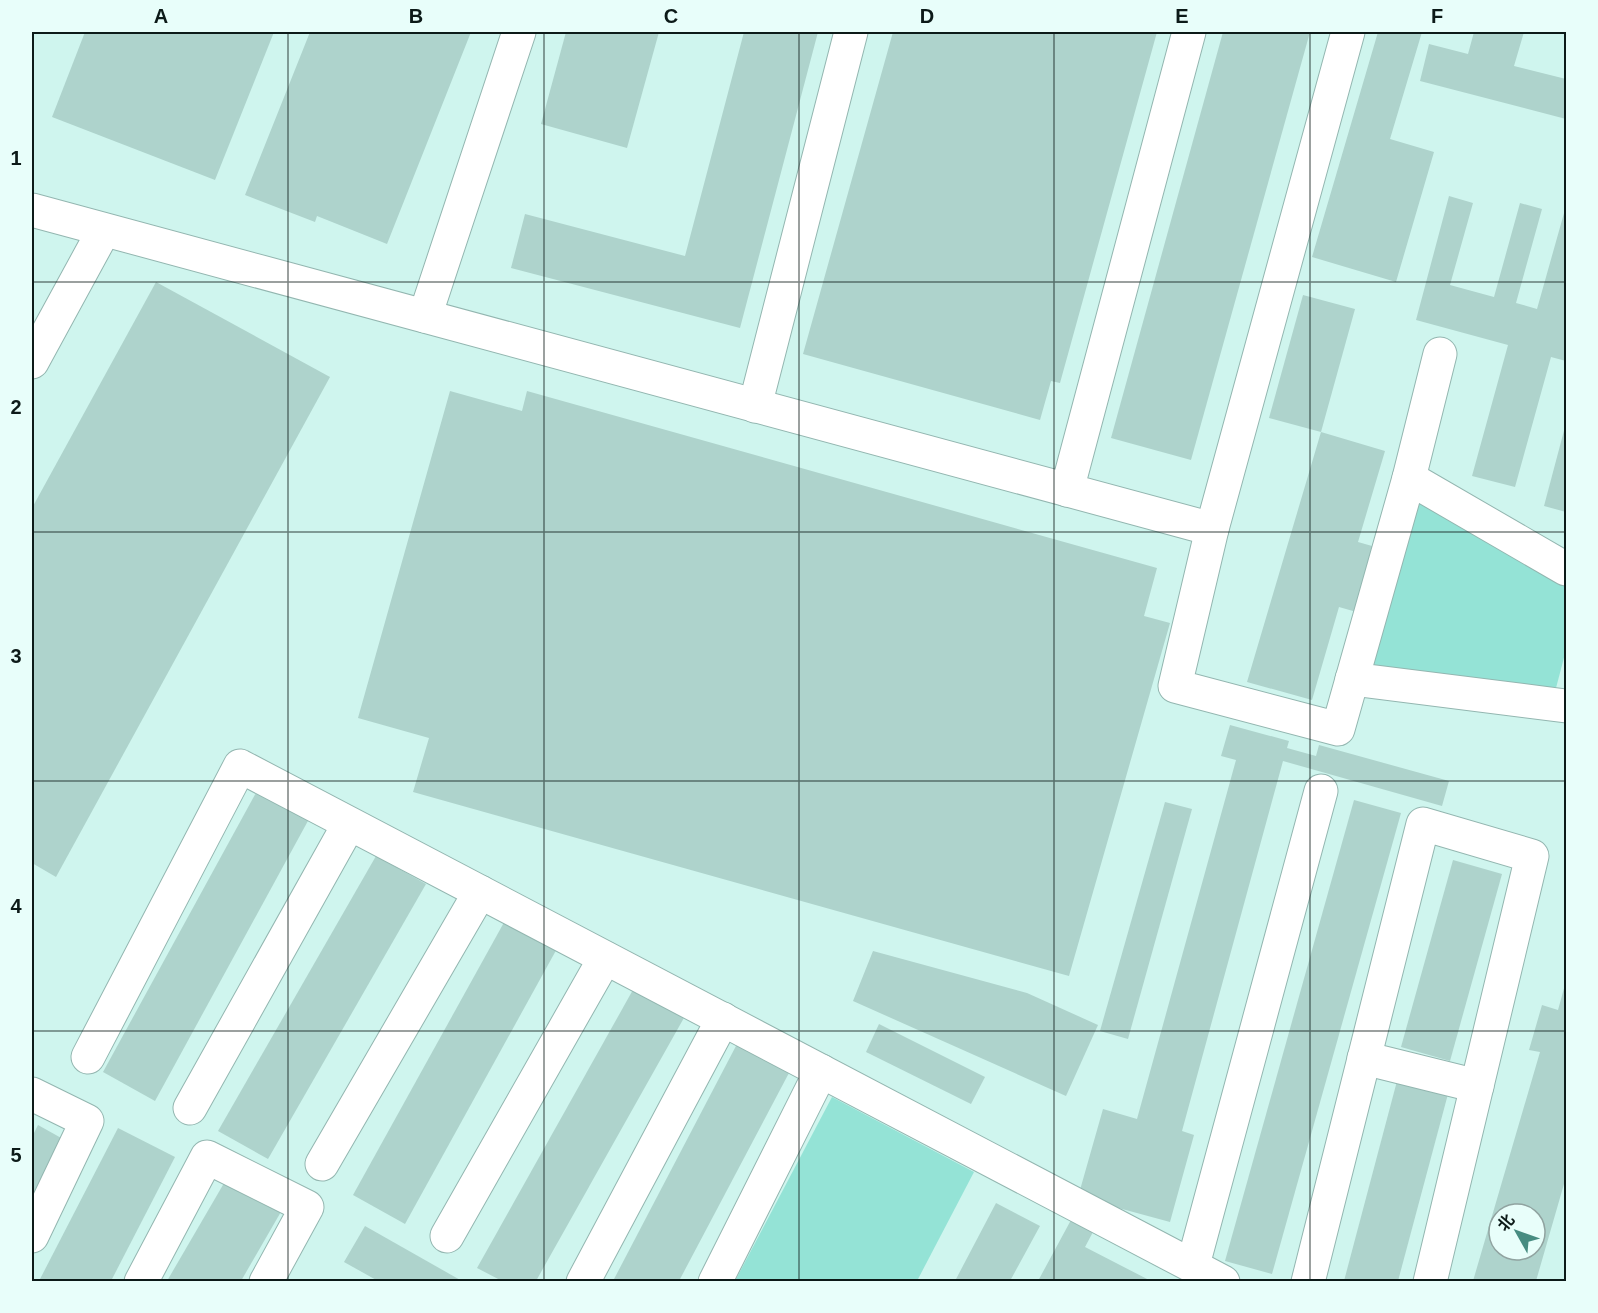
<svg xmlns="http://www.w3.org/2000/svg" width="1598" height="1313" viewBox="0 0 1598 1313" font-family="Arial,'Noto Sans SC',sans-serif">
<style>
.green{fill:#94e3d6}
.building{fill:#aed3cc;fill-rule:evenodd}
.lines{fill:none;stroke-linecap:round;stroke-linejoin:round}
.minor-casing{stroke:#93b6b0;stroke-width:35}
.minor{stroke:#fff;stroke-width:33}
.grid{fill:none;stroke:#0c1a18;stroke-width:1.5;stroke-opacity:0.55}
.neatline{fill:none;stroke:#0c1a18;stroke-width:2}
.grid-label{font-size:20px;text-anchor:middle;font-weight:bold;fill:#0c1a18}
</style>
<rect width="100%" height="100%" fill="#cff5ee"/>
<g class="green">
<polygon points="1419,503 1566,581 1566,650 1556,688 1370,671"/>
<polygon points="832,1097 974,1172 917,1281 735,1281"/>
</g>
<g class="building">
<polygon points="85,32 274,32 215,180 52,117"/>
<polygon points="310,32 471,32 387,244 317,216 315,222 245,195"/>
<polygon points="566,32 659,32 627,148 541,124"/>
<polygon points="744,32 818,32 740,328 511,268 525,214 685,256"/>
<polygon points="893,32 1157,32 1060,383 1051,381 1040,420 803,354"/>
<polygon points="1223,32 1310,32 1191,460 1111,438"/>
<polygon points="1378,32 1422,32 1390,139 1434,152 1396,282 1312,257"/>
<polygon points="1474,32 1524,32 1514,66 1566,79 1566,119 1420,81 1429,44 1468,54"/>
<polygon points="1449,196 1473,203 1450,285 1494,297 1520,203 1542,209 1516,303 1537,309 1566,206 1566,361 1551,357 1515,487 1472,476 1508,345 1416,320"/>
<polygon points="156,282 330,377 56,877 32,863 32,508"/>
<polygon points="1303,295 1355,309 1321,432 1269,418"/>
<polygon points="450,391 522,411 527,391 1157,568 1144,616 1170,623 1069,976 413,792 429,738 358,718"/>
<polygon points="1566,423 1566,512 1544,506"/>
<polygon points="1321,432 1385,451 1358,542 1379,548 1360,613 1339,607 1312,700 1247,682"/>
<polygon points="1230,725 1289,741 1287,748 1316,756 1319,745 1449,781 1442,806 1283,761 1182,1131 1194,1135 1170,1222 1078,1197 1103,1109 1137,1119 1236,760 1221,756"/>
<polygon points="257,791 309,819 155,1101 103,1072"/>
<polygon points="1354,800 1401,813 1272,1274 1225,1261"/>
<polygon points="1165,802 1192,809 1128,1039 1100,1031"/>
<polygon points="376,856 426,884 268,1159 218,1131"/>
<polygon points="1453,860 1502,874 1450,1061 1401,1047"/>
<polygon points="507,917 559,945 405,1224 353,1195"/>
<polygon points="873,951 1027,993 1098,1025 1066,1096 853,1001"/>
<path d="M1566,981V1177L1536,1281H1473L1540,1052L1529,1050L1542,1005L1558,1010ZM1499,1214H1535V1250H1499Z"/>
<polygon points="634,988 685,1016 536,1281 502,1281 477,1268"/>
<polygon points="879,1024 985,1077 971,1104 866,1052"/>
<polygon points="737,1044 790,1071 679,1281 613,1281"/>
<polygon points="1397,1081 1448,1094 1398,1281 1344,1281"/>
<polygon points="38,1125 63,1139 32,1199 32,1137"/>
<polygon points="118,1128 175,1157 111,1281 39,1281"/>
<polygon points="227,1178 282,1210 241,1281 167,1281"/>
<polygon points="996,1203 1040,1226 1010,1281 955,1281"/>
<polygon points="1071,1220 1093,1232 1085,1247 1151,1281 1038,1281"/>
<polygon points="365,1226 462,1281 378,1281 344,1262"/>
</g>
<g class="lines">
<defs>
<g id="minor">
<polyline points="1348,32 1212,529 1175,686 1338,729 1409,478 1440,354"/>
<polyline points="32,210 1212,529"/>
<polyline points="425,316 519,32"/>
<polyline points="32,362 104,230"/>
<polyline points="755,406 851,32"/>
<polyline points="1409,478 1566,569"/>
<polyline points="1067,490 1189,32"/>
<polyline points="1352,679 1566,706"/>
<polyline points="88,1057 240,766 1223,1282"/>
<polyline points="1364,1058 1477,1086"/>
<polyline points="32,1094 87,1121 32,1236"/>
<polyline points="190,1108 349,824"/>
<polyline points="322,1164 480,892"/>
<polyline points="447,1236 605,958"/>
<polyline points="1193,1265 1321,791"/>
<polyline points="141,1282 207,1157 307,1207 266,1282"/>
<polyline points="583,1282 723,1019"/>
<polyline points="715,1282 821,1071"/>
<polyline points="1308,1282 1423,824 1532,856 1430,1282"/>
</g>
</defs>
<use href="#minor" class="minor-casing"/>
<use href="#minor" class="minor"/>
</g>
<path class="grid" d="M288,32V1282M544,32V1282M799,32V1282M1054,32V1282M1310,32V1282M32,282H1566M32,532H1566M32,781H1566M32,1031H1566"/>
<rect width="1598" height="1313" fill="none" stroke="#e8fefa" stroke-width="66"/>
<g transform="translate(1517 1232) rotate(310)"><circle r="28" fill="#e8fefa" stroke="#90a3a0" stroke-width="1.5"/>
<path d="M0-4.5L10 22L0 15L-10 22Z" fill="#478c81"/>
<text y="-9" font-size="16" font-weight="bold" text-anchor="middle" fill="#0c1a18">北</text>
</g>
<rect x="33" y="33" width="1532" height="1247" class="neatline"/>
<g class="grid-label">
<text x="161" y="23">A</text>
<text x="416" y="23">B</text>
<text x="671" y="23">C</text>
<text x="927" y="23">D</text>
<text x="1182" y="23">E</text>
<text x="1437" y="23">F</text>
<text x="16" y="165">1</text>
<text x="16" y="414">2</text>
<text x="16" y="663">3</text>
<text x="16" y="913">4</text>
<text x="16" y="1162">5</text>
</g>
</svg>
